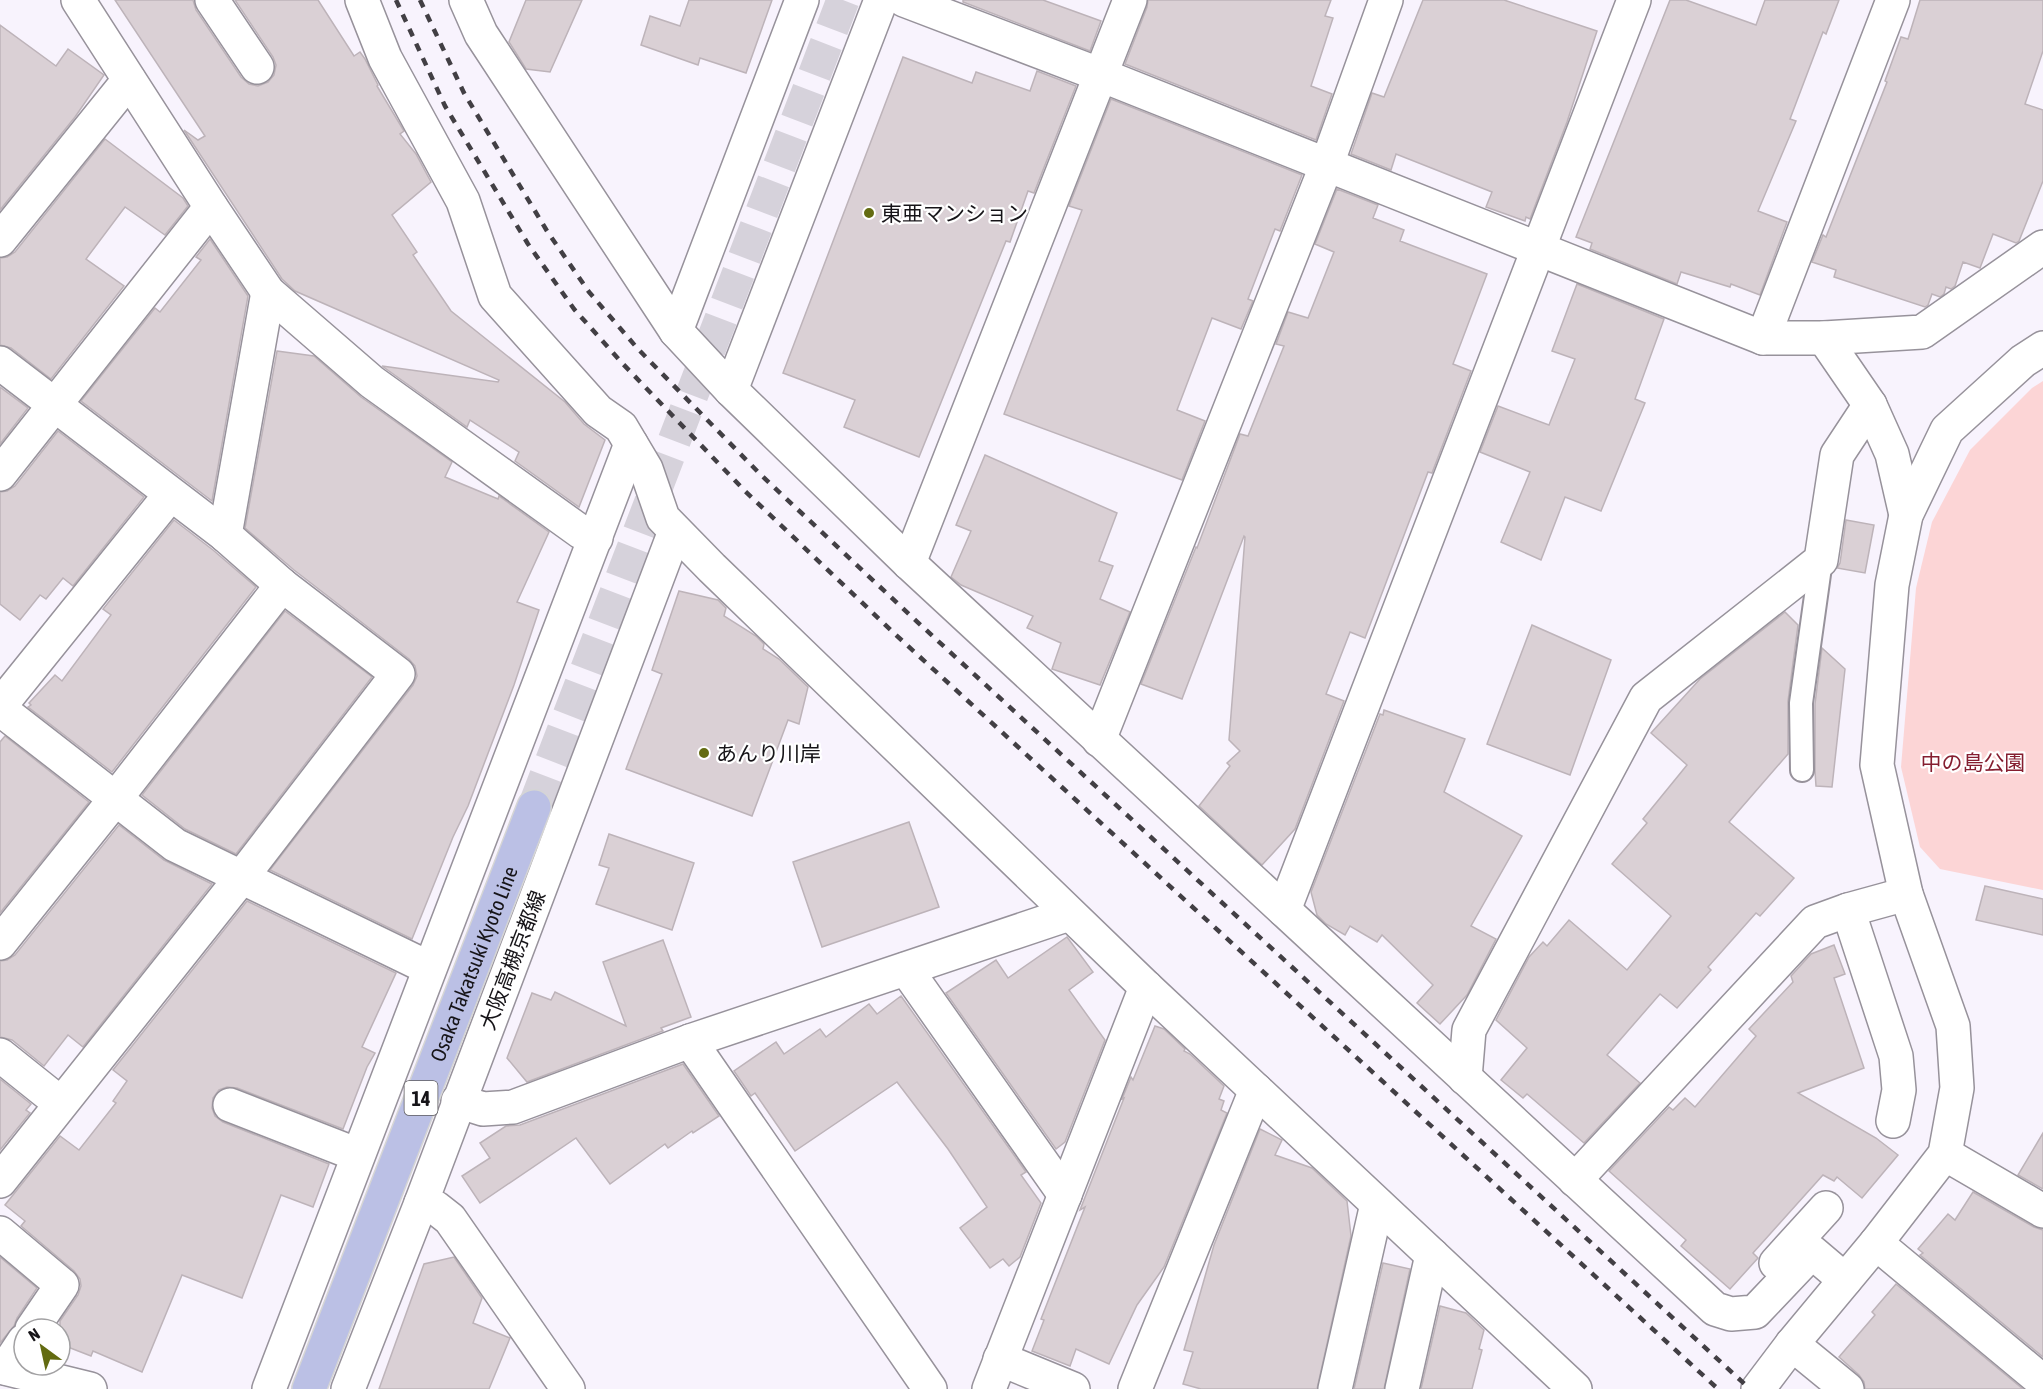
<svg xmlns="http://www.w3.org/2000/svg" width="2043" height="1389" viewBox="0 0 2043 1389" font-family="'Asap Condensed','Noto Sans JP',sans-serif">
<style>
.green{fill:#fcd5d6}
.building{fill:#dad0d5;stroke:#bdb3b9;stroke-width:1.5}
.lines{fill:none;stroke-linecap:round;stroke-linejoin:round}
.primary-tunnel{stroke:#d6d2db;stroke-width:33;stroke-dasharray:33 16;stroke-linecap:butt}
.lane-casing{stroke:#97929b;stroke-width:26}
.street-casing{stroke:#97929b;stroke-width:36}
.secondary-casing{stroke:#97929b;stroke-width:36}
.primary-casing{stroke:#d5d5d5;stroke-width:36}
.lane{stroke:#fff;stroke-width:22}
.street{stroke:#fff;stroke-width:33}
.secondary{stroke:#fff;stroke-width:33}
.primary{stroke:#bbc0e5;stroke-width:33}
.rail{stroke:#423f44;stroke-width:4.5;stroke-dasharray:8 8;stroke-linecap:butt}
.poi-dot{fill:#636b11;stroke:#fff;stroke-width:2}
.labels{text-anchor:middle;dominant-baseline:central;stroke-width:4.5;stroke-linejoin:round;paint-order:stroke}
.shield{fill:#fff;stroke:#5c5a5d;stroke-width:1.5}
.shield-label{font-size:20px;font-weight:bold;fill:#161418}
.poi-label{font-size:21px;fill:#161418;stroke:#fff;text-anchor:start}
.park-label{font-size:21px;fill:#851e30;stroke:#fff}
.street-label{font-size:21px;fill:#161418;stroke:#fff}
</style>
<rect width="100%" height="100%" fill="#f8f3fd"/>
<polygon class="green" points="2043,381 2043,890 1940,869 1920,847 1901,767 1916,588 1932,522 1970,450 2032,388"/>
<g class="building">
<polygon points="115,0 193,0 196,10 241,77 249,84 258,86 268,82 274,75 276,65 273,57 235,0 318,0 354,56 360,52 365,59 378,85 377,86 404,131 400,134 416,154 431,182 392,215 417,252 413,255 451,311 565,402 584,424 605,440 579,507 515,461 519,452 470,420 467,427 382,366 498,382 499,380 295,291 282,279 184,130 198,140 205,136"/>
<polygon points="526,0 582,0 550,72 526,69 509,42"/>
<polygon points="689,0 772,0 746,73 700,58 698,65 641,45 650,16 680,26"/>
<polygon points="963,0 1043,0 1101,21 1090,51 963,2"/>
<polygon points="1148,0 1331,0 1325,16 1333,18 1311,86 1332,94 1316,140 1125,64 1147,7"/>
<polygon points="1423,0 1504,0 1597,31 1567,122 1530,219 1526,217 1525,221 1486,207 1492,192 1396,154 1391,170 1351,154 1372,93 1384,97"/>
<polygon points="1670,0 1686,0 1756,25 1765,0 1839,0 1826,34 1823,32 1790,119 1796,121 1758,211 1787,222 1760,295 1731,284 1730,287 1681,272 1677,284 1590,249 1592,243 1576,237"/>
<polygon points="1920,0 2043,0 2043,51 2025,104 2043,110 2043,181 2019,241 2016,243 1993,234 1980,268 1963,262 1955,286 1951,289 1946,287 1944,294 1940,297 1932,294 1928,305 1925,307 1834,277 1836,270 1812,262 1823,235 1826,237 1887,82 1885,81 1901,37 1908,39"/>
<polygon points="0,25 56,66 68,49 104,75 75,117 0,210"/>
<polygon points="903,57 972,83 976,72 1030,91 1037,71 1076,86 1034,193 1028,191 1010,242 1006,241 919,457 844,427 855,400 783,373"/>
<polygon points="1111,99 1302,175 1280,231 1275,229 1248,299 1253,301 1241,329 1212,318 1177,410 1205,421 1182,480 1004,414 1082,210 1069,206"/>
<polygon points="105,139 183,198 188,206 165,235 125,207 86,259 124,286 51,379 11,348 0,345 0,258 7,257 15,252"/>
<polygon points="1337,189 1378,205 1373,218 1404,230 1400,241 1487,274 1453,364 1471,371 1432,473 1428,472 1365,638 1350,632 1326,694 1344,701 1295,829 1262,865 1199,806 1230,766 1227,763 1240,751 1229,740 1245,537 1244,536 1182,699 1141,684 1196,547 1197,548 1240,434 1248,436 1284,346 1276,344 1288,312 1308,318 1334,252 1315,244"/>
<polygon points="210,239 248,296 212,501 81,401 155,308 160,312 201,260 196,257"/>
<polygon points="1577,284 1664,319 1635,399 1645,403 1601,511 1565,497 1541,560 1501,542 1530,472 1480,452 1498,406 1549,425 1575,359 1552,351"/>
<polygon points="277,351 314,356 361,397 452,462 445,477 498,499 499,496 549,532 517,602 539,610 514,685 468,806 453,837 412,939 270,870 413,685 417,676 415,666 409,659 294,570 245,528"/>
<polygon points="0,387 28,408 0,444"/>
<polygon points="58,431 144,497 73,586 63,578 46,599 40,595 20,620 0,604 0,492 7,491 15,486"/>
<polygon points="985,455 1117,513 1099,561 1113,566 1100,599 1130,612 1100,685 1052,669 1061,643 1027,628 1033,616 961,585 951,577 971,531 956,525"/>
<polygon points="174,520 213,550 256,587 112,772 28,707 31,705 29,703 55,675 62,681 111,615 103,609"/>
<polygon points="1846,520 1874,525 1865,573 1837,568 1840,563"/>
<polygon points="679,591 718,600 726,608 724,616 756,636 764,644 763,649 779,659 808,687 799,724 788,720 752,816 626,769 662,674 652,670"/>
<polygon points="285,611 372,677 236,854 185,829 142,795"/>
<polygon points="1785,612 1798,625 1788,701 1788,754 1729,822 1794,878 1760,916 1756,913 1708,967 1711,970 1677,1008 1660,994 1607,1055 1640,1083 1584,1143 1527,1094 1523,1098 1501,1080 1527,1048 1496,1020 1529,957 1543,942 1547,946 1569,920 1627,970 1671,916 1612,864 1647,823 1643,819 1687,765 1651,733 1700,679"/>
<polygon points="1532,625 1611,660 1570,775 1487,744"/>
<polygon points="1822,648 1845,669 1832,787 1816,786 1815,771 1815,704"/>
<polygon points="1384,710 1465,739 1444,792 1522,836 1471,926 1496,939 1467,995 1440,1024 1417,1003 1433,985 1382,935 1377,942 1350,926 1345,935 1326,924 1317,915 1311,892 1380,714 1383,715"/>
<polygon points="5,736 89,802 0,913 0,742"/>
<polygon points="909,822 939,907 822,947 793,862"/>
<polygon points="119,825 164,860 212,884 83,1047 68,1035 44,1066 12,1040 0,1037 0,961 7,960 15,955"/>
<polygon points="609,834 694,863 672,930 596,904 609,868 599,865"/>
<polygon points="1985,886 2043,899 2043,935 1976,920"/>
<polygon points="247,901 396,973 362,1047 375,1053 367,1067 343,1129 237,1088 227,1087 219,1090 213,1098 212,1108 215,1116 223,1122 329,1164 313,1207 281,1195 242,1298 182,1275 142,1372 93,1351 91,1356 60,1344 60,1321 78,1295 81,1286 80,1279 74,1271 21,1226 25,1221 5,1205 60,1136 79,1150 116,1103 113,1101 127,1081 113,1070"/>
<polygon points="1067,937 1093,972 1069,990 1105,1040 1065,1142 1056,1149 946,993 996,960 1008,978"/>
<polygon points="663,940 691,1017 661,1028 663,1031 527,1082 507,1058 532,993 551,1000 555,992 626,1026 603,962"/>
<polygon points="1834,945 1845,974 1834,978 1864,1068 1798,1093 1876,1138 1898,1155 1862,1198 1837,1177 1834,1181 1823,1175 1753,1253 1758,1258 1730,1289 1681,1246 1686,1240 1609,1171 1669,1107 1673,1110 1685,1098 1695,1107 1756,1036 1749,1029 1793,982 1791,976 1811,954"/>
<polygon points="901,996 1026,1172 1021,1175 1041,1203 1020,1257 1009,1266 1003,1259 990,1268 960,1228 987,1207 948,1149 897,1082 795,1151 755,1093 751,1096 734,1071 776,1042 784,1054 820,1029 826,1037 869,1004 877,1014"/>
<polygon points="1155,1026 1164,1029 1185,1049 1184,1051 1190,1054 1224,1086 1219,1099 1224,1101 1221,1110 1227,1113 1164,1267 1137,1305 1109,1364 1076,1349 1070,1366 1032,1351 1044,1320 1041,1319 1085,1207 1080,1210 1124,1098 1122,1099 1131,1077 1133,1080"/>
<polygon points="683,1064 719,1116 693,1133 692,1131 668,1148 665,1144 610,1184 576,1138 480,1203 462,1176 490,1158 480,1143 506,1126 520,1125"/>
<polygon points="0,1079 31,1104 26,1110 30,1113 0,1150"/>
<polygon points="1260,1129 1282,1140 1275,1155 1312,1168 1347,1201 1351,1236 1317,1389 1201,1389 1183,1384 1193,1352 1184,1350 1214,1245"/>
<polygon points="2043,1133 2043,1189 2018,1175"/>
<polygon points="1973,1192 2034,1227 2043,1230 2043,1357 1920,1255 1923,1253 1918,1249 1948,1214 1955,1220"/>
<polygon points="0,1257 37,1288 17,1318 14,1326 0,1343"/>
<polygon points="454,1257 482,1298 473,1323 510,1338 489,1389 379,1389 424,1264"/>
<polygon points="1383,1263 1410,1269 1384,1389 1354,1389"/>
<polygon points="1896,1284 2023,1389 1865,1389 1864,1382 1859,1375 1839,1357 1875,1315 1872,1312"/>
<polygon points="1440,1306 1466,1313 1484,1330 1479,1349 1482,1350 1472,1389 1421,1389"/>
</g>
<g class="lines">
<polyline class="primary-tunnel" points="534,807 843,0"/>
<defs>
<polyline id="lane" points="1802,770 1801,703 1821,560"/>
<g id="street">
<polyline points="78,0 211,207 268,292 372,382 581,532 596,538"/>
<polyline points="212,0 257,67"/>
<polyline points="362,0 385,58 463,201 495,296 598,411 621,427 646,469 663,518 712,568 1146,987 1575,1389"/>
<polyline points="466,0 481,34 676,331 731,390 909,563 1715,1309 1731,1314 1755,1312 1812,1252 1845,1280"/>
<polyline points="904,0 1101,75 1763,338 1824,338 1922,332 2043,247"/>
<polyline points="0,240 129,80"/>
<polyline points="676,331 802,0"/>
<polyline points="1763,338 1893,0"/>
<polyline points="1824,338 1870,405 1892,454 1906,515"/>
<polyline points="0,363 225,535 282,585 398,674 241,878 0,1181"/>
<polyline points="731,390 881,0"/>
<polyline points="0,474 211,207"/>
<polyline points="225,535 268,292"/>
<polyline points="909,563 1130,0"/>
<polyline points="0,706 170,495"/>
<polyline points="0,709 175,845 429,968"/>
<polyline points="1099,740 1327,164 1386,0"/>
<polyline points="1284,910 1634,0"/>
<polyline points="1848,910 1896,1056 1899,1090 1893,1121"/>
<polyline points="0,943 116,798 282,585"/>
<polyline points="906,969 1065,1195"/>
<polyline points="690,1041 930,1389"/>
<polyline points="0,1055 60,1103"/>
<polyline points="1465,1078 1469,1030 1646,698 1821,560 1837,455 1870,405"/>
<polyline points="458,1101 483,1109 513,1107 690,1041 1069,914"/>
<polyline points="230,1105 358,1155"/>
<polyline points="1945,1154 2043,1211"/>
<polyline points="1575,1180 1815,922 1848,910 1906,894"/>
<polyline points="421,1203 436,1208 450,1219 568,1389"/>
<polyline points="0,1233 62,1285 32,1329"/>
<polyline points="1876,1243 2035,1375"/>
<polyline points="1776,1263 1826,1208"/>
<polyline points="1792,1344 1847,1389"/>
<polyline points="1000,1359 1073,1389"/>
<polyline points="6,1368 24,1341"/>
<polyline points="269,1389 631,444"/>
<polyline points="348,1389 421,1203 675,531"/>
<polyline points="989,1389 1146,987"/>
<polyline points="1135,1389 1256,1090"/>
<polyline points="1335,1389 1377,1204"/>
<polyline points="1402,1389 1432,1255"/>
</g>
<g id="secondary">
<polyline points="0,1367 90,1389"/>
<polyline points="1758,1389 1792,1344 1876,1243 1945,1154 1957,1088 1953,1026 1906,894 1877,765 1892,585 1906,515 1947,430 2023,361 2043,348"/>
</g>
<g id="primary">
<path id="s1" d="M309,1389L534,807"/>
</g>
</defs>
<use href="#lane" class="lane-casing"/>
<use href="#street" class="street-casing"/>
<use href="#secondary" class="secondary-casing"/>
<use href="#primary" class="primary-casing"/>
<use href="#lane" class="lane"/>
<use href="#street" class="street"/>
<use href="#secondary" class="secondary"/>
<use href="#primary" class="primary"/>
<g class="rail">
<polyline points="396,0 445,106 528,244 574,309 623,364 745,491 896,635 1718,1389"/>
<polyline points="420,0 464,93 547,231 589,292 638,349 760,474 912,617 1750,1389"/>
</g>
</g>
<g class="poi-dot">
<circle cx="869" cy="213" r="6"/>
<circle cx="704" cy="753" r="6"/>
</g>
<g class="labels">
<rect class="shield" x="404.5" y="1081" width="33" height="34" rx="4.5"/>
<g class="shield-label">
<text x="421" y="1098">14</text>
</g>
<g class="poi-label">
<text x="881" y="213">東亜マンション</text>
<text x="716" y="753">あんり川岸</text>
</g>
<g class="park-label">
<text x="1973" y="762">中の島公園</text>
</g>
<g class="street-label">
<text transform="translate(512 960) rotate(-69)">大阪高槻京都線</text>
<text stroke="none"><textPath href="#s1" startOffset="456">Osaka Takatsuki Kyoto Line</textPath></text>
</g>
</g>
<g transform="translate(42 1347) rotate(327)"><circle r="28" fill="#ffffff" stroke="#a2a1a3" stroke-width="1.5"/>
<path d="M0-4.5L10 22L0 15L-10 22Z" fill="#636b11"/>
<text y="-9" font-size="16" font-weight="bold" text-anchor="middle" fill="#161418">N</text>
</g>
</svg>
